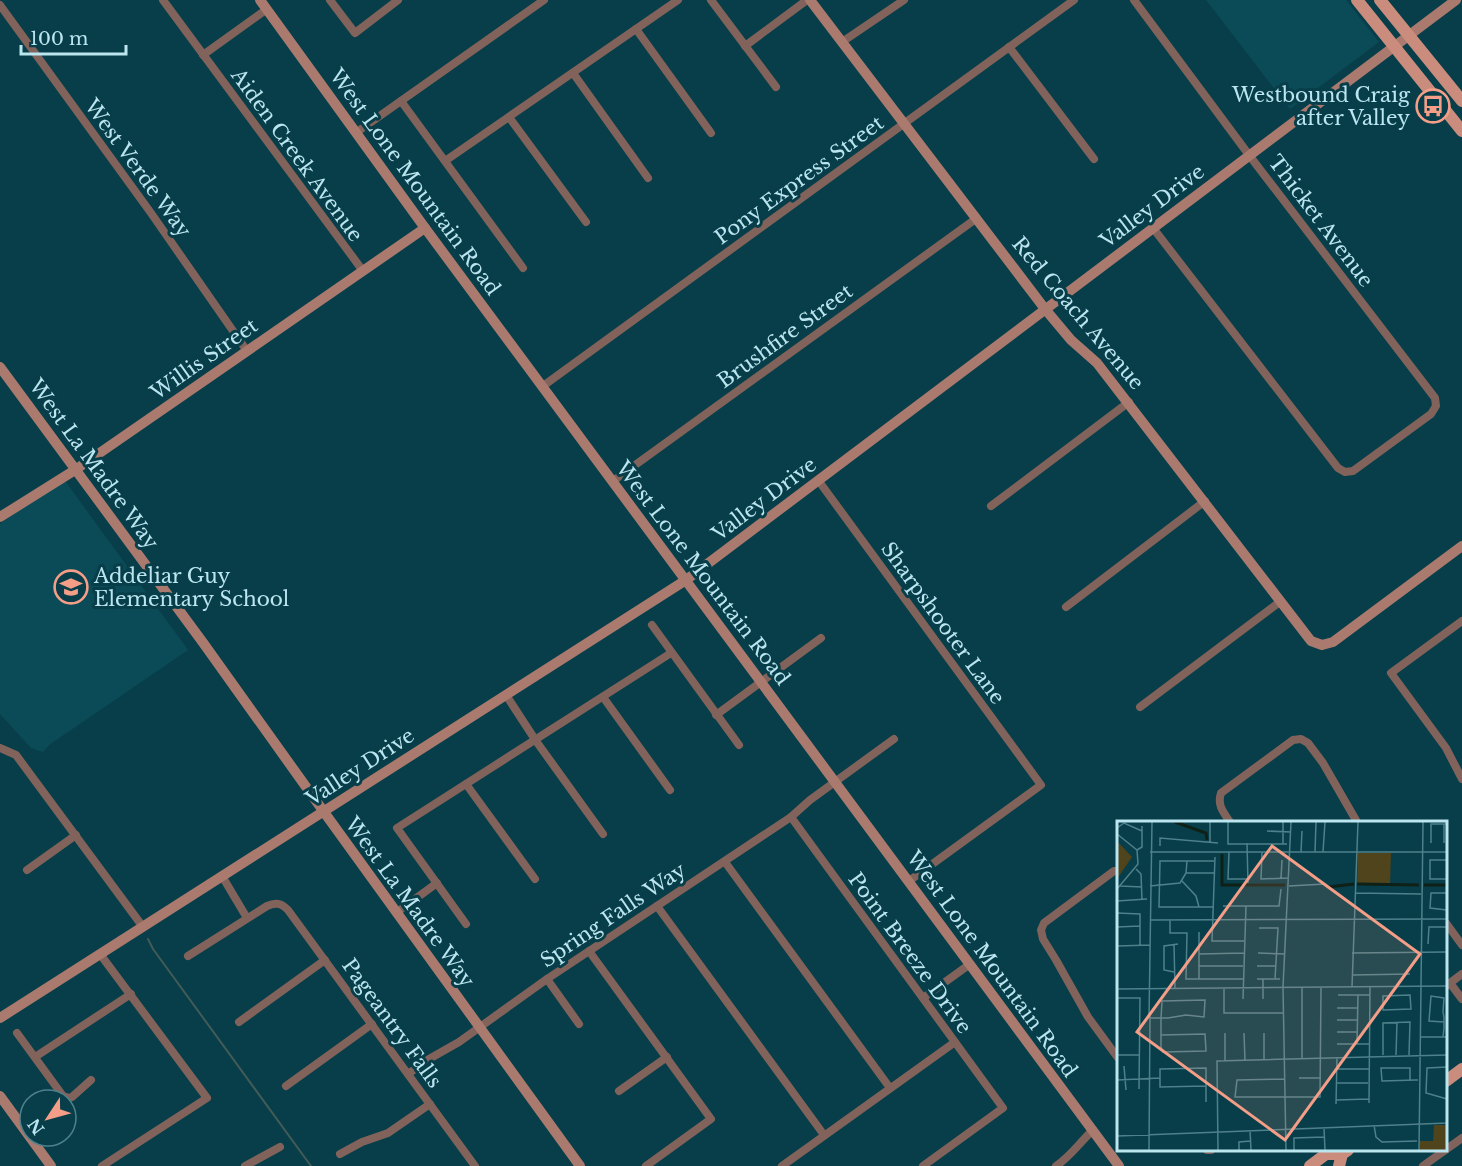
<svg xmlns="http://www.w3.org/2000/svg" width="1462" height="1166" viewBox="0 0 1462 1166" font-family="'Libre Baskerville',serif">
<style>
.built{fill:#0a4b57}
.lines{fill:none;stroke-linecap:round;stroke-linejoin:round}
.stream{stroke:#435b57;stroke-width:2}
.street{stroke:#81635b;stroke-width:8}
.secondary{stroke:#aa7a6e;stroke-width:10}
.primary{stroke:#ca8c7c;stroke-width:12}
.labels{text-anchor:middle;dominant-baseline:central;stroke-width:6;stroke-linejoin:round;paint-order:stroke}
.poi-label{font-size:20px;fill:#bbe6f0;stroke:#073e49;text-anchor:end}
.street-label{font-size:20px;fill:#bbe6f0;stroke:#073e49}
.inset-river{fill:none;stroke:#0f2016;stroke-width:3}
.inset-road{fill:none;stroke:#4f818c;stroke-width:1.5}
.view{fill:#f49e88;fill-opacity:0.15;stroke:#f49e88;stroke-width:3}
.inset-edge{fill:none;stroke:#bbe6f0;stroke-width:3}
</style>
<rect width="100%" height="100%" fill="#073e49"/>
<g class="built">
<polygon points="1206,0 1346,0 1379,42 1290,109"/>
<polygon points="63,478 188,650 49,745 43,752 31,748 0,714 0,524"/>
</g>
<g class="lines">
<polyline class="stream" points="148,939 153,949 311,1166"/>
<g class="street">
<polyline points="163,0 363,271"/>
<polyline points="330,0 355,33 398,0"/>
<polyline points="711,0 776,87"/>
<polyline points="1134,0 1249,155 1435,398 1436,406 1431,414 1353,471 1345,472 1338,468 1153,228"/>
<polyline points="0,5 151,213 247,351"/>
<polyline points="636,29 711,133"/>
<polyline points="842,42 904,0"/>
<polyline points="745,46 807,0"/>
<polyline points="1009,47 1094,159"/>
<polyline points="203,55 267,9"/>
<polyline points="573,73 648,178"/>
<polyline points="401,101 523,268"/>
<polyline points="509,117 586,222"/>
<polyline points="357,132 544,0"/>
<polyline points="445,161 678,0"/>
<polyline points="543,386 1074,0"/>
<polyline points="818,480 1041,785 909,881"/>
<polyline points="613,481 977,218"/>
<polyline points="991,506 1129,402"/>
<polyline points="1066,607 1205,501"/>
<polyline points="1462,621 1391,673 1446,748 1462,779"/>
<polyline points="652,625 739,745"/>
<polyline points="506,695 536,741 603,834"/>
<polyline points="603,697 670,790"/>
<polyline points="1140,707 1281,601"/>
<polyline points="716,715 821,638"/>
<polyline points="0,748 16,755 143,927"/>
<polyline points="466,784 535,879"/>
<polyline points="791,817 1003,1108 923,1166"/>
<path d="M1230,822C1223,812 1217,805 1221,793L1293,740L1301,739L1308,743L1323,763L1357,822"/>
<polyline points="725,862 890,1088"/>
<polyline points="27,870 76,835"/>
<polyline points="1118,871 1114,871 1044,923 1041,930 1043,939 1056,960 1088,1017 1118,1058"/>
<polyline points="222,876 247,918"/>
<polyline points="657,906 824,1135"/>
<polyline points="396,913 437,883"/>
<polyline points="1446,923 1462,945"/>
<polyline points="466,924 397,828 671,653"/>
<polyline points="589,951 711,1119 646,1166"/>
<polyline points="100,954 207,1098 102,1166"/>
<path d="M188,956L267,906C276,902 281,903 288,910L475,1166"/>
<polyline points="547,979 579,1024"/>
<polyline points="1450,983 1462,999"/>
<polyline points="1446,986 1462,974"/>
<polyline points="923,998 970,964"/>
<polyline points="239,1022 325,960"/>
<polyline points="17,1033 63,1096 69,1098 72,1097 91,1080"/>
<polyline points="35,1057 131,994"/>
<polyline points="408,1074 429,1059 459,1042 547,979 791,817 810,800 894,739"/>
<polyline points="286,1086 372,1024"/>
<polyline points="619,1091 667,1057"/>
<polyline points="1207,1150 1211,1150"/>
<polyline points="340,1154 362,1142 388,1133 430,1104"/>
<polyline points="245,1166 280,1147"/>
<polyline points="782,1166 955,1042"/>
<path d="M1056,1166C1071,1156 1080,1142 1093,1130"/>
<polyline points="1423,1166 1462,1138"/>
</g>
<g class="secondary">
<polyline points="260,0 425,228 1119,1166"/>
<polyline points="810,0 1045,309 1071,340 1097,363 1311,641 1322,645 1333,642 1462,546"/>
<polyline points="0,367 204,644 324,812 580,1166"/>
<polyline points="0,517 75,470 425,228"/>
<polyline points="0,1018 686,580 1456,0"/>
<polyline points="0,1096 51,1166"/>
</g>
<g class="primary">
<polyline points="1357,0 1462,131"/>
<polyline points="1380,0 1462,101"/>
<polyline points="1446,1081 1462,1069"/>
<polyline points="1310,1166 1326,1154 1342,1154 1348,1150"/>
<polyline points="1339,1166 1342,1154"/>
</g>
</g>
<defs>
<symbol id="bus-ring" viewBox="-11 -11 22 22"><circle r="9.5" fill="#073e49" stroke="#f49e88" stroke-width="1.5"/><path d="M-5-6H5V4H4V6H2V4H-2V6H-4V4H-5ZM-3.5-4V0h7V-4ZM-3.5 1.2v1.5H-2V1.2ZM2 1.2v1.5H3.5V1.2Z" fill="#f49e88"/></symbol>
<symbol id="school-ring" viewBox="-11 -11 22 22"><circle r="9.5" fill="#073e49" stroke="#f49e88" stroke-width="1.5"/><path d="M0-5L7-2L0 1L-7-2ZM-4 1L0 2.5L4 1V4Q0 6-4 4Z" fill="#f49e88"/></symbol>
</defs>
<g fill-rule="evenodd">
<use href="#bus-ring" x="1414" y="87" width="38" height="38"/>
<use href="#school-ring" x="52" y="568" width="38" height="38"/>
</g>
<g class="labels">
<g class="poi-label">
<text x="1410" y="95">Westbound Craig<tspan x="1410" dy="23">after Valley</tspan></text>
<text x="94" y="576" text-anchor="start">Addeliar Guy<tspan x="94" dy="23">Elementary School</tspan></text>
</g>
<g class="street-label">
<text transform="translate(297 155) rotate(54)">Aiden Creek Avenue</text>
<text transform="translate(138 168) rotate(54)">West Verde Way</text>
<text transform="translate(799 180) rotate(-36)">Pony Express Street</text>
<text transform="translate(415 182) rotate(54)">West Lone Mountain Road</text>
<text transform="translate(1152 206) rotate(-37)">Valley Drive</text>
<text transform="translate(1321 221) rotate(53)">Thicket Avenue</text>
<text transform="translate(1078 313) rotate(50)">Red Coach Avenue</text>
<text transform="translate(785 336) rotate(-36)">Brushfire Street</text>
<text transform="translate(204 359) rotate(-35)">Willis Street</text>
<text transform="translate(94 464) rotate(54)">West La Madre Way</text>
<text transform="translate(764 499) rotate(-37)">Valley Drive</text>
<text transform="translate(703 573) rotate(53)">West Lone Mountain Road</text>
<text transform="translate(943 623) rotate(54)">Sharpshooter Lane</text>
<text transform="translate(360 767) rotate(-33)">Valley Drive</text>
<text transform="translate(410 902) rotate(54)">West La Madre Way</text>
<text transform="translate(613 915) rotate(-34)">Spring Falls Way</text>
<text transform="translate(910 953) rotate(54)">Point Breeze Drive</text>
<text transform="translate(992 964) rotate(54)">West Lone Mountain Road</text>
<text transform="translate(392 1023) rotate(54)">Pageantry Falls</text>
</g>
</g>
<g transform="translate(1117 821)">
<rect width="330" height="330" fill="#073e49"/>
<path d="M0,20L15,36L0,58ZM241,32H274L273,64H240ZM317,304H330V329H303L302,320H316Z" fill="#4f441c"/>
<path class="inset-river" d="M58,1L89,12L90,19M105,33V64H168M240,63L302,64M307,64H330M211,66L237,63"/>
<path class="inset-road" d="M111,1V23H170M166,1V23M0,7L7,2L25,10M150,10L174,11M0,13L20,29M93,21V1M130,22L131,62M314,22V3H330M327,22V3M43,25V17L101,22M20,29L25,26V5M33,31H330M112,31L111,58H132M145,31L144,58L172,57M184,31L185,10M198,31L199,1M206,31L208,1M98,36L95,120H127M330,39H313V58H330M19,48L24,53L25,79M69,52H97M164,57L165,39M65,60L79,75L82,86M3,65L25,66M33,65L63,62L69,52L70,40M172,65L208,63M0,68L21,43L20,29M238,72L304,73M330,72H314L313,87L330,89M0,80L30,78M106,85H162L164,68M96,86H42L43,40H97M0,92L23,93V124M34,99L330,98M53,99V112H70L69,158H126M0,106L23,105M142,107H161L158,158M57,123L58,167M311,123L312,106H330M0,125L33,124M141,132L168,133M235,132L330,131M82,133L127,132M82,145H126M140,145H159M57,151L47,149V125L61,123M235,154L293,153M82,158V111M140,158H163M146,158V178M235,166L241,1M107,167V192H166M0,168L330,165M221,174H253M293,174L294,188L266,189V175ZM0,177H23L22,268M126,178L129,85M220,187H241M32,197L35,1M33,197H51L69,194L87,196L88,179L45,180V181L44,197V226L46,231L89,230L88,213L44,214M220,199H241M220,211H240M108,212V240M127,212L128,240M147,212V239M304,216H330M326,216L327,207V196L326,191L327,177L314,175L312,200L327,201M220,223H252M240,223L241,174M0,234H23M266,234V202L293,201L292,234M279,234L280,201M185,237V167M7,245L9,269M219,248H252M182,257H204M167,258L120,259L118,276H203L204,167M0,259L43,257M293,259V247H264L265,260L299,259H301M219,262H251M89,265L43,266V248L89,247V281M330,278L309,272L310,247L330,246M219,279L252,278M252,282L253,166M219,283L220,236M330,302V265M257,304L259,316L265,321L300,320M207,307L208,329M133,309L134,329M0,315L330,302M32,329L33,195M101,329L100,240L330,234M122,329V321L134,320M169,329L166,166L174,1M177,329V317L207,316M302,329L306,1"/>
<path class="view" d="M155,25L303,133L168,319L20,211Z"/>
<rect width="330" height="330" class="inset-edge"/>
</g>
<g transform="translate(48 1118) rotate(234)"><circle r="28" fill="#073e49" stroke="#4f818c" stroke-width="1.5"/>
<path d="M0-4.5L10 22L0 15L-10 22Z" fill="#f49e88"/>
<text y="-9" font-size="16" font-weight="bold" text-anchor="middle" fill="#bbe6f0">N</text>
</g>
<path d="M21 45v9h105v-9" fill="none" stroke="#bbe6f0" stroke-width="3"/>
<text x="30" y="45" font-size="18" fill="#bbe6f0" stroke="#073e49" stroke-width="4.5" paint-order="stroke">100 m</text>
</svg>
